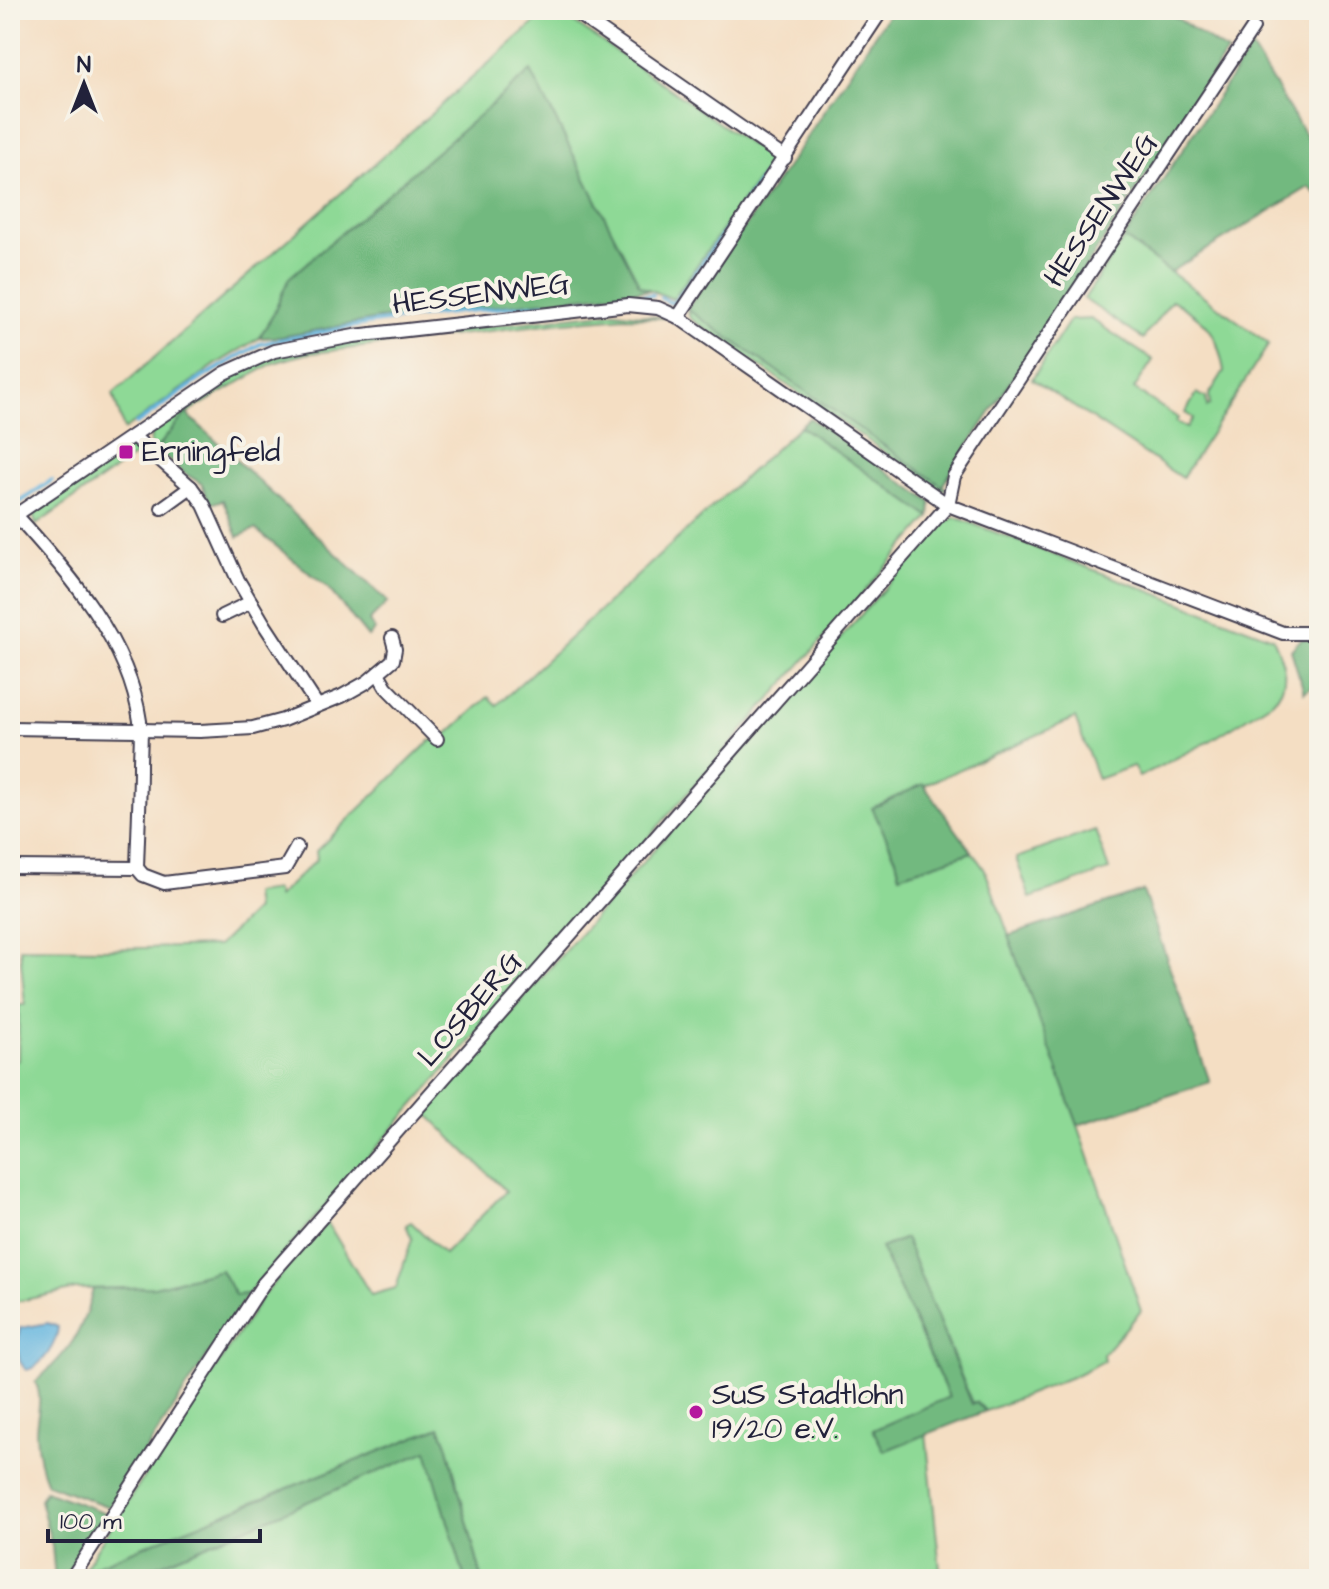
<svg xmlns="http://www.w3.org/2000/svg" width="1329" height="1589" viewBox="0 0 1329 1589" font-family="'Architects Daughter',sans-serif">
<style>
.green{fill:#8ed996;stroke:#587e68;stroke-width:2}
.forest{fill:#72b97f;stroke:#4a6e5d;stroke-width:2}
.water{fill:#64b5df;stroke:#436c8d;stroke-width:2}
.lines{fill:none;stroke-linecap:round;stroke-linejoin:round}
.stream{stroke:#64b5df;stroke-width:4}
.minor-casing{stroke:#423e4f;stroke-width:16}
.minor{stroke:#fff;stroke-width:12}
.poi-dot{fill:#b5179e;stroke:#f7f3e8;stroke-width:3}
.labels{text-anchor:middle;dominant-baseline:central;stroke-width:8;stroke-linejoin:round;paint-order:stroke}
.street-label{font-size:30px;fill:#22223b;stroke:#f7f3e8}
.poi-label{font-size:30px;fill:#22223b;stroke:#f7f3e8;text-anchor:start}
</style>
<rect width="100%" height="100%" fill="#f7f3e8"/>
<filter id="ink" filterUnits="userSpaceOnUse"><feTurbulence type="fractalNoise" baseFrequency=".0125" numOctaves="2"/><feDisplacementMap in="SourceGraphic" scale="16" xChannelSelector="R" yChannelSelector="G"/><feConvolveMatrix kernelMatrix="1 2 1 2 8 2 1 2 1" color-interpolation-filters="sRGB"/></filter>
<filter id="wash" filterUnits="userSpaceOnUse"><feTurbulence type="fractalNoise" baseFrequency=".006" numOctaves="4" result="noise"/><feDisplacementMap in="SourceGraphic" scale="32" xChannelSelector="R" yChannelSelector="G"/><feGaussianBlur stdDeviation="1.8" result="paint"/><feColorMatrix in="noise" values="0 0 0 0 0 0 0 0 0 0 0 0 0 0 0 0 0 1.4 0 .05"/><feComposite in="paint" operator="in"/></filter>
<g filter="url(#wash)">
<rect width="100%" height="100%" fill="#f4dec3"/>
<g class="green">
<polygon points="549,10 556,10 772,160 673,299 640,286 530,72 289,278 273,315 259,338 215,365 124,430 113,394"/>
<path d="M1124,238L1269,344L1182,478L1032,379L1070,320L1091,319L1153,360L1134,389L1178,418L1176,422L1187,428L1193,418L1185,413L1197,393L1206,398L1207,407L1210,405L1209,395L1224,371C1216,328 1208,323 1172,300L1143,339L1084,299Z"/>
<polygon points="687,309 947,489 940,490 690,318"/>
<polygon points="615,312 664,318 625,317 563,322 305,354 273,363 187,413 156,449 150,443 152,430 231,375 263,359 361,340"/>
<polygon points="800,426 930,517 248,1294 235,1296 221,1270 154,1288 76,1289 10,1303 10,1061 18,1060 19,1005 25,1005 20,948 105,949 218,946 255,910 253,893 276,890 277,897 317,859 316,851 430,741 442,739 488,697 497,705"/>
<polygon points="127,447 140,452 36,525 33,514 36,510"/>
<path d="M955,517L1273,638C1283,660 1293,683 1272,702L1210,741L1139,777L1133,766L1098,779L1075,718L873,808L896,859L900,875L972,852L985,870L1078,1125L1141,1311L1103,1354L1104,1361L1074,1376L986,1411L976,1402L973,1405L905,1238L881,1248L949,1397L884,1451L926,1433L941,1579H482L447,1444L440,1427L82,1571L264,1294L327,1222L371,1295L396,1288L412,1239L406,1225L411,1222L444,1254L506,1191L424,1111L940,525Z"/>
<polygon points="1095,830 1109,870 1030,898 1016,858"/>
<polygon points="427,1450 465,1579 126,1579"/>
</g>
<g class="forest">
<polygon points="891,10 1165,10 1227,52 942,486 687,309 791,161"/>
<polygon points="1251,47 1319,157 1319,196 1309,187 1170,272 1124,238"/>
<polygon points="531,71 640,286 650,290 378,319 281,337 259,338 273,315 289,278"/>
<polygon points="186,413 388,602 369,621 375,630 368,637 328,588 255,529 238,537 223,500 210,504 202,484 184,473 156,449"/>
<polygon points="810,418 931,502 930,517 800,426"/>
<polygon points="1301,639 1319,639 1319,682 1304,692 1291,650"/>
<polygon points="923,784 972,852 900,875 896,858 872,808"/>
<polygon points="1143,891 1210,1082 1078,1125 1008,936"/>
<polygon points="905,1238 972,1404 975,1402 986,1411 884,1451 873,1430 949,1397 881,1248"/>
<path d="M221,1270L235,1295L248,1294L109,1507L47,1484C40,1468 37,1451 36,1433C36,1415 44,1398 35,1382C70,1351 82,1334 93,1289L154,1287Z"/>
<polygon points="440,1427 447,1444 482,1579 465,1579 427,1451 126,1579 77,1579 82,1571"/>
<polygon points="45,1491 106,1513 63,1579 55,1579 52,1546 40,1500"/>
</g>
<path class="water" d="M48,1323L58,1327C57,1343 43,1366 27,1370C15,1362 17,1342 20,1328Z"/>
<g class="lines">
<g class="stream">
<polyline points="661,298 671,303 676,301 772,164"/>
<polyline points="136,424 202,378 260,344 372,323 466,311 653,295"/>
<polyline points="10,509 52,480"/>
</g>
</g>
</g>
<g filter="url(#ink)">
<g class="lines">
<defs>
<g id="minor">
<polyline points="572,10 785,158"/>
<polyline points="678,317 882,10"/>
<polyline points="133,436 191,487 204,505 238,580 264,624 317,705"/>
<polyline points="162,508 191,487"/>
<path d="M16,515C68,572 129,641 140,721C142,735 140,750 140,764C140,799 138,833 137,868"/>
<polyline points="10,519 225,373 274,351 354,336 628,305 658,308 678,317 948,505 1283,633 1319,633"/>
<polyline points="222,616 251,602"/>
<polyline points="378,673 386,687 437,739"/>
<polyline points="10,728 200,731 253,728 283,720 342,696 367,682 393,660 395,649 392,638"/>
<polyline points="10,867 137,868 143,875 164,883 285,868 297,847"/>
<polyline points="71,1579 263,1284 948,505 954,476 1253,28"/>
</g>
</defs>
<use href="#minor" class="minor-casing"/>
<use href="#minor" class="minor"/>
</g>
</g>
<g class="poi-dot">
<rect x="118" y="444" width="16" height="16" rx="4"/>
<circle cx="696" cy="1412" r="8"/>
</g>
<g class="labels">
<g class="street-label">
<text transform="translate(1101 210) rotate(-56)">HESSENWEG</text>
<text transform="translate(481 294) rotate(-7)">HESSENWEG</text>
<text transform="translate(470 1009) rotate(-49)">LOSBERG</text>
</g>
<g class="poi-label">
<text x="142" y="452">Erningfeld</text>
<text x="712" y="1395">SuS Stadtlohn<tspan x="712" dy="34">19/20 e.V.</tspan></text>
</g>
</g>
<rect width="1329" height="1589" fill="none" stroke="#f7f3e8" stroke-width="40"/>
<g transform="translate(84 84)" stroke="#f7f3e8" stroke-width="6" paint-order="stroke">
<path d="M0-6L14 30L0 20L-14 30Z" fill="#22223b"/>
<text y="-12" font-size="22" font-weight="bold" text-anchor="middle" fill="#22223b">N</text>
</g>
<path d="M48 1529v12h212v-12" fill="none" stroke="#22223b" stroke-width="4"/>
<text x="60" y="1529" font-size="24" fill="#22223b" stroke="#f7f3e8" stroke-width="6" paint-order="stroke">100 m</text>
</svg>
